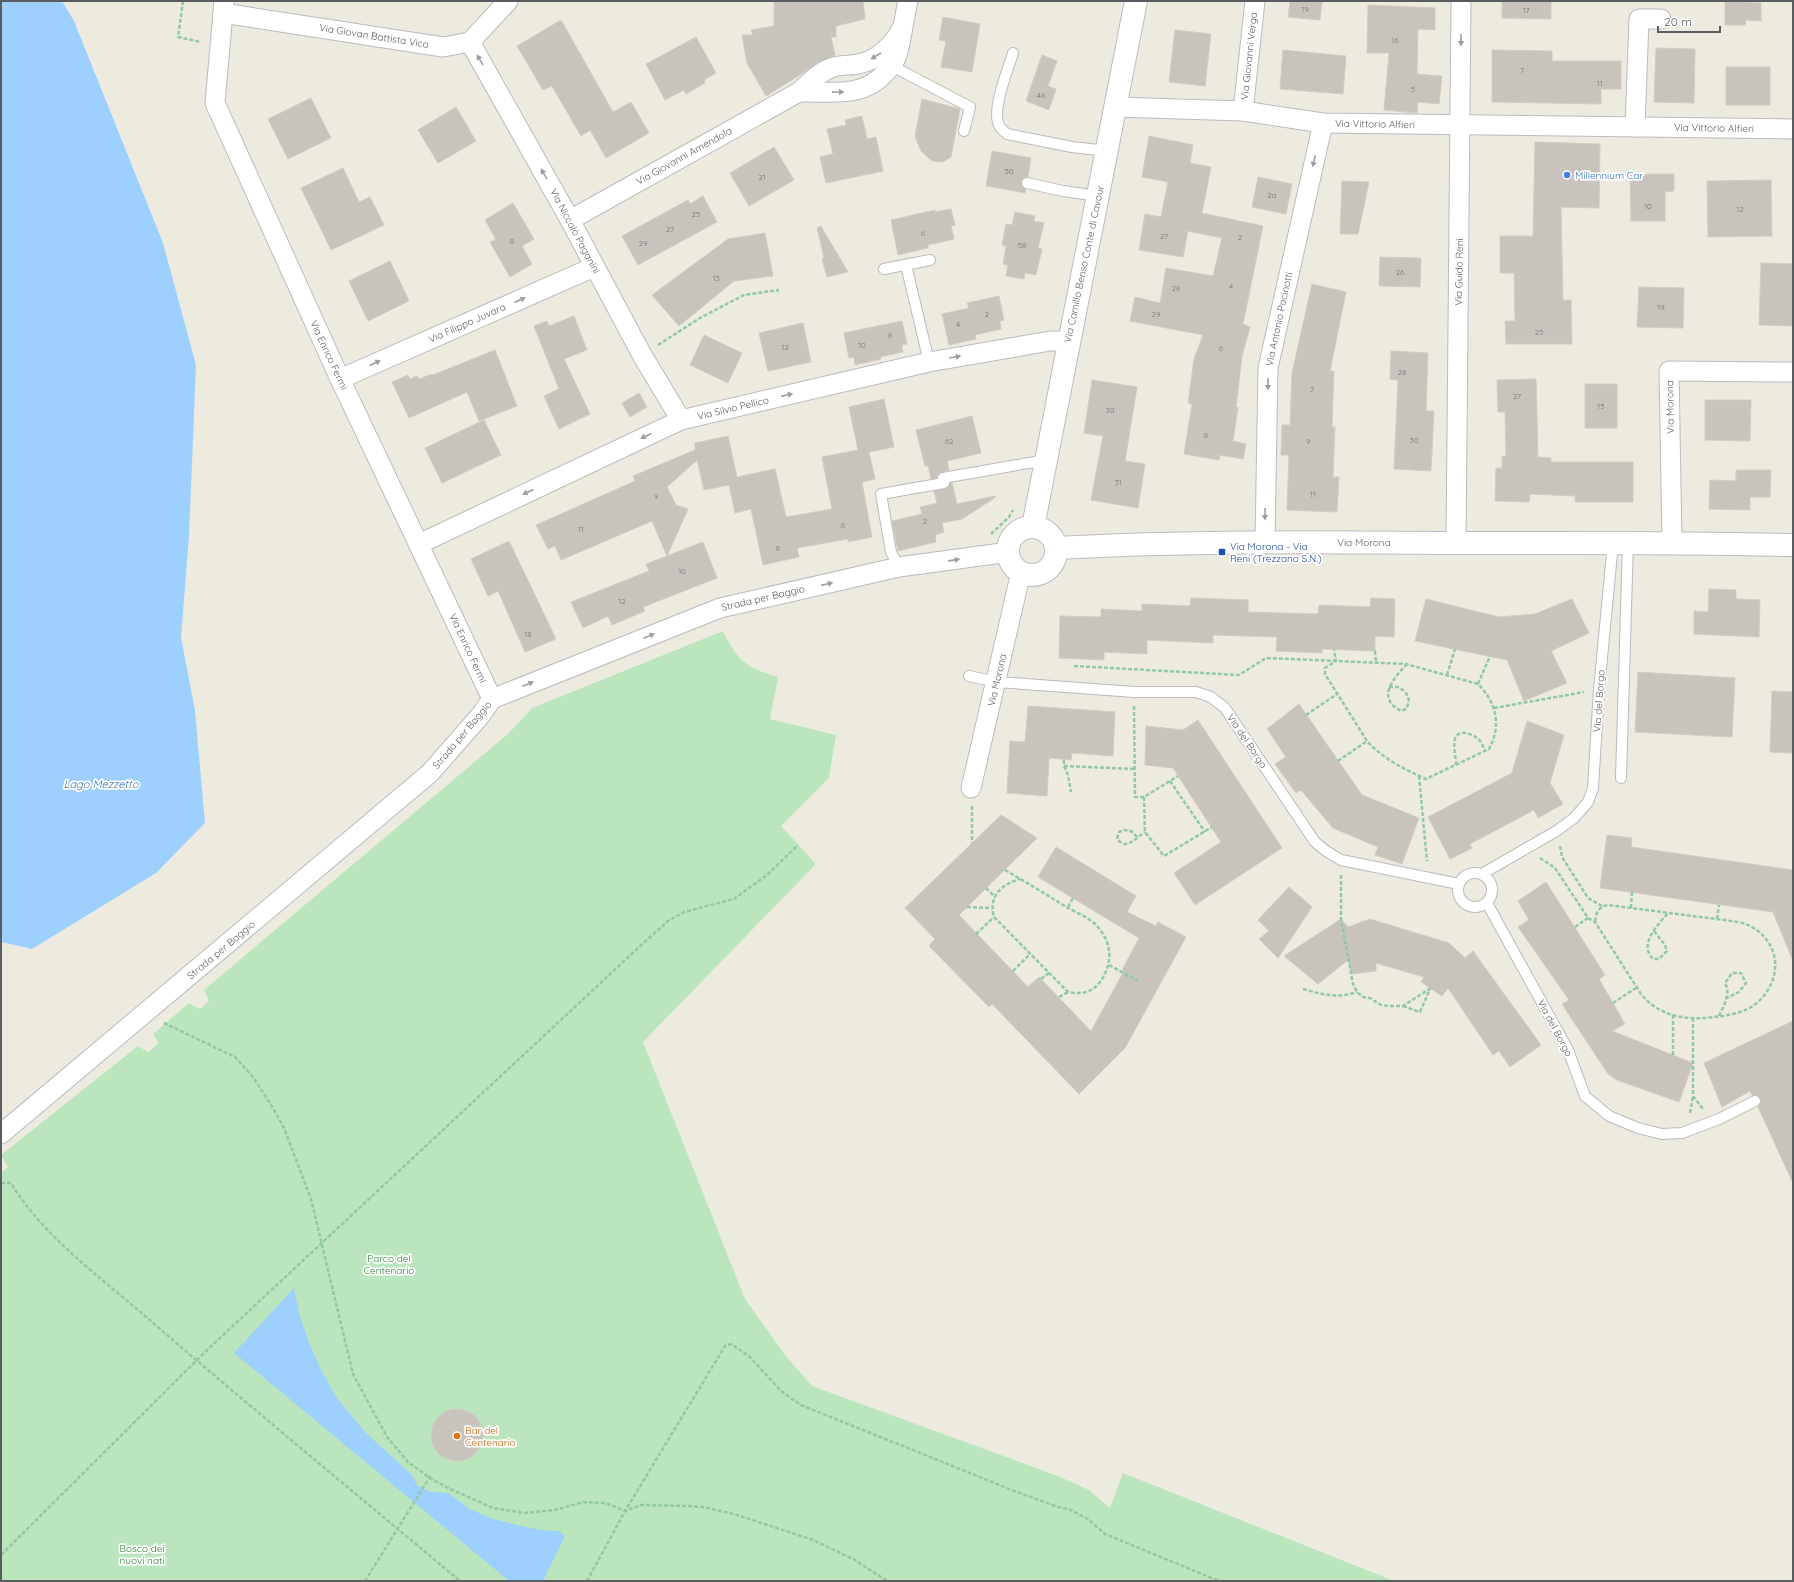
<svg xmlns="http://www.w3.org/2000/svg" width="1794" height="1582" viewBox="0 0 1794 1582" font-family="Quicksand,sans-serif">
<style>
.green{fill:#bbe6bd}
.water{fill:#9ed0ff}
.building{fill:#c8c4bd;stroke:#d2cdbe}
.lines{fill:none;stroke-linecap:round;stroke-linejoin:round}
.lane-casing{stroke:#b8bbc0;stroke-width:12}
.street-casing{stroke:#b8bbc0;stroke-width:21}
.secondary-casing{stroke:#b9bcc3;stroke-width:24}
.path{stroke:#93c8a5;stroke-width:2.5;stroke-dasharray:4 2;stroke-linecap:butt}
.lane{stroke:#fff;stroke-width:10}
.street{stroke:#fff;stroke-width:19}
.secondary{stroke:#fff;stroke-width:22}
.oneway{fill:#9b9ea1}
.shop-dot{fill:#3f7fe0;stroke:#fff;stroke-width:1.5}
.transit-dot{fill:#1a4fb4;stroke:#fff;stroke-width:1.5}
.food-dot{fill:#e8710a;stroke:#fff;stroke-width:1.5}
.labels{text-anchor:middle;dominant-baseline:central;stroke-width:3.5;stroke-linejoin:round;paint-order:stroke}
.number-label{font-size:8px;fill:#757779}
.street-label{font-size:10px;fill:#595d62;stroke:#fff}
.shop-label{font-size:10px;fill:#366cbe;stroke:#fff;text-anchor:start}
.transit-label{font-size:10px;fill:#164399;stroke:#fff;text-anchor:start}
.park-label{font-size:10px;fill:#2f8337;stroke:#fff}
.food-label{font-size:10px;fill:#c56008;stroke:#fff;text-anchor:start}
.water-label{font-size:11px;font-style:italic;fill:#3974bf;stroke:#fff}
</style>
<rect width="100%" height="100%" fill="#edebe0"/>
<path class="green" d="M723,631C737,661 747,668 778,677L770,719L836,735L829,778L781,826L816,864L643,1042L745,1299L785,1355L812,1386L1058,1476L1089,1490L1110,1508L1123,1473L1394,1581H1V1173L8,1167L1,1155L138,1046L148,1052L159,1043L153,1034L189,1003L200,1009L209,1001L204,990L509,733L532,708Z"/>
<g class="water">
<polygon points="1,1 62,1 74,21 163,243 196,365 189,537 181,637 195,711 205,823 156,873 32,949 1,942"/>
<polygon points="294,1288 300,1317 310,1345 322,1372 337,1398 365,1432 412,1475 417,1485 430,1492 448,1493 470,1509 490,1518 517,1525 541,1530 559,1531 565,1536 543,1581 509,1581 234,1353"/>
</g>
<g class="building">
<polygon points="774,1 863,1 865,19 836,26 836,37 831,37 835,55 817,63 803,73 766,96 747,63 742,35 753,35 751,30 774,26"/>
<polygon points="1290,1 1322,1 1320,20 1288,17"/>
<polygon points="1502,1 1551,1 1551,19 1502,18"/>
<polygon points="1725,1 1761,3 1761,21 1746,20 1745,25 1725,25"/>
<polygon points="1368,5 1435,8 1435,30 1418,29 1417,74 1442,76 1439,104 1418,102 1417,113 1384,110 1389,53 1367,53"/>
<polygon points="943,17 980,24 972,72 941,67 946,41 939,40"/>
<polygon points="561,20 613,112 631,102 649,133 606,158 590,130 581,136 552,86 543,90 517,46"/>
<polygon points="1175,30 1211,34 1205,86 1169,82"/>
<polygon points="696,37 716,73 704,80 705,83 686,94 684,90 665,100 646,64"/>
<polygon points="1656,48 1695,49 1694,103 1654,102"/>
<polygon points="1283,50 1346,56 1343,94 1280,89"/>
<polygon points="1492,50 1552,51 1552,61 1621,61 1621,89 1601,89 1601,104 1492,102"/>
<polygon points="1042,55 1057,61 1048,86 1056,89 1049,110 1026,101"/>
<rect x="1726" y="67" width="44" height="38"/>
<polygon points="311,98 331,138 288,159 268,119"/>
<polygon points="922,99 960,109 951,157 943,162 932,161 921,151 915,136"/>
<polygon points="456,107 476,141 438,163 418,130"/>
<polygon points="862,116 867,139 876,137 883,171 826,183 820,157 833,154 827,129 846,125 845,120"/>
<polygon points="1149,136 1193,145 1190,163 1211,167 1202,213 1263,226 1243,324 1250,327 1242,356 1236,407 1238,407 1233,441 1246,444 1243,459 1220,455 1219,460 1184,454 1192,404 1188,403 1194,359 1203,335 1130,321 1135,297 1160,303 1166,268 1213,276 1222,238 1188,231 1183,257 1139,250 1145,214 1161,217 1168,182 1142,177"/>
<polygon points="1535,142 1600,144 1599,208 1561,207 1563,300 1571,300 1572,344 1506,344 1505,321 1515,321 1514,273 1500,273 1500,236 1533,236"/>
<polygon points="774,147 794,180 749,206 730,173"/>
<polygon points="992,151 1031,158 1028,177 1023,178 1021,182 1022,187 1026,189 1025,193 986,186"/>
<polygon points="343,168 359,202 370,197 384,225 331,250 301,188"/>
<polygon points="1630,174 1674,174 1674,191 1665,192 1665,221 1631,221"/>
<polygon points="1258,177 1292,184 1286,214 1252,207"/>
<polygon points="1771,180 1772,236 1708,237 1707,181"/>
<polygon points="1342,181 1369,182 1358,234 1340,234"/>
<polygon points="703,196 717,222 638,265 622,236 688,200 690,204"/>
<polygon points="513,203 534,239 522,246 532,264 510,277 490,242 496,239 485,220"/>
<polygon points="951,209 955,225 951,226 954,239 928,245 928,248 898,255 891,220 935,210 935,212"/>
<polygon points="1015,212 1035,216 1034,221 1044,223 1038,248 1042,249 1036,275 1025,273 1024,279 1006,276 1008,265 1003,264 1006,246 1002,245 1006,224 1012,225"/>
<polygon points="821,226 848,272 827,277 822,259 824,258 817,228"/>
<polygon points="765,233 773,276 734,281 679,326 652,295 728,239"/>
<polygon points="1380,257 1421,258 1420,287 1379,286"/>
<polygon points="390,261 409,301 368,321 349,281"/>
<polygon points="1761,263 1793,264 1793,326 1759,325"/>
<polygon points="1312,284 1346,292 1330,371 1334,371 1332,427 1335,427 1333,477 1339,477 1337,512 1287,510 1289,455 1281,455 1282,425 1290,425 1292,373"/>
<polygon points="1639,287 1684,288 1683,328 1637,327"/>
<polygon points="999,296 1004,320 1000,321 1001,329 975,335 976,339 949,345 942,314 969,308 967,303"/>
<polygon points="574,316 587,350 564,359 590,414 559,429 544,396 559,389 534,326 547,321 549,326"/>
<polygon points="902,321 907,344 902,345 903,352 880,357 881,359 855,365 854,357 849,358 844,333"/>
<polygon points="803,323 811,362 768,371 759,333"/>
<polygon points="704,335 742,353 728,383 690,365"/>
<polygon points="495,350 517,406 479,421 467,392 409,418 392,382 408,375 410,379 417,376 419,379 432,374 433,375"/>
<polygon points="1391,351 1428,353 1426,411 1434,411 1431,471 1394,469 1398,380 1390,379"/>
<polygon points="1536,379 1538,457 1551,458 1551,462 1633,462 1633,502 1575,502 1575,496 1530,494 1529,502 1495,501 1496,468 1502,468 1502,456 1506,456 1505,412 1498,412 1497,380"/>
<polygon points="1092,380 1137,387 1125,461 1145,464 1138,508 1091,500 1103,436 1084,433"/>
<rect x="1585" y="384" width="32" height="44"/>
<polygon points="639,393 647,407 630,417 622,403"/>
<polygon points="884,399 894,447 869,452 875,479 862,482 872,537 848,542 848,539 797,548 799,557 763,565 751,509 735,513 729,485 704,490 697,460 667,487 676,505 688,509 667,556 703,542 717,578 643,607 645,611 612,625 608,616 583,628 571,602 649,571 646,564 667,556 652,521 561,560 555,546 548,549 536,525 635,481 633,476 695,450 695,443 728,436 737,477 775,469 786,517 832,509 822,457 858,450 849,407"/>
<polygon points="1705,400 1751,400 1750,441 1705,440"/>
<polygon points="972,416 981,453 947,461 949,470 939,473 937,478 931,479 928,466 925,466 916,430"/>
<polygon points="484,420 501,455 442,483 425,448"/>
<polygon points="1736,470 1771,470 1770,497 1750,497 1750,510 1709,509 1710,480 1736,481"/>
<polygon points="950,483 952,483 957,504 995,496 996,497 962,519 942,523 944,532 935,535 936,542 898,551 892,521 922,514 920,507 937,503 934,491 948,488"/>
<polygon points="509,541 556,639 525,652 498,591 488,596 471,559"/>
<polygon points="1709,589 1736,590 1736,599 1760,600 1759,637 1694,634 1694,611 1708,612"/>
<polygon points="1191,598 1248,600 1248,612 1318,614 1319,605 1370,607 1371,598 1395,599 1394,637 1375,636 1375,651 1322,649 1322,653 1276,651 1277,637 1213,635 1213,643 1147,640 1147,654 1104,652 1104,660 1059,658 1060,616 1101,617 1101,609 1142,611 1142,604 1190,606"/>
<polygon points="1426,599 1499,617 1535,614 1572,599 1589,633 1551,651 1567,683 1524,701 1507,660 1415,641"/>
<polygon points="1638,672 1735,678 1732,737 1635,732"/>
<polygon points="1772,691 1793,692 1793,753 1770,752"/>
<polygon points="1299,704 1362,795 1419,818 1402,864 1375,855 1378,847 1333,828 1301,790 1296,793 1275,764 1286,757 1267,729"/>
<polygon points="1028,706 1115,712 1113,756 1072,753 1071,760 1049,758 1047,796 1007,793 1010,741 1025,742"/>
<polygon points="1198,720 1282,848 1195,905 1174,873 1221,842 1173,768 1145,765 1146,726 1183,730"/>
<polygon points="1527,721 1564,735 1550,783 1563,804 1538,818 1534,810 1470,844 1472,848 1450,859 1428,817 1512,773"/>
<polygon points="1001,815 1037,838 959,915 1028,987 1039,977 1091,1031 1124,971 1122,970 1139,938 1038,877 1056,847 1136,896 1127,912 1156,926 1158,922 1186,937 1125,1048 1079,1094 992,1004 989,1007 929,946 935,939 905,908"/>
<polygon points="1607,835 1632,838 1631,847 1793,870 1793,961 1773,912 1600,888"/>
<polygon points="1546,882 1605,975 1599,979 1625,1024 1612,1031 1693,1063 1679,1102 1617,1080 1608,1074 1562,1004 1569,1000 1518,927 1529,920 1518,901"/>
<polygon points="1289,887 1312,907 1278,958 1259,939 1269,931 1258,920"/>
<polygon points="1341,919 1348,927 1370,919 1449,943 1465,958 1473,951 1541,1045 1510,1067 1499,1051 1493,1055 1448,988 1442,996 1421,982 1424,977 1376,963 1376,971 1352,974 1348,960 1318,984 1284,956"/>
<polygon points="1793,1021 1793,1183 1758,1107 1761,1102 1761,1098 1756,1095 1752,1095 1750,1091 1722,1107 1704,1063"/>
<circle cx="457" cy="1435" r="26"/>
</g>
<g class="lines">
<defs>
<g id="lane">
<path d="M1013,53C1008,70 990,112 1000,127C1002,130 1005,132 1007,134L1072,147L1107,151"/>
<polyline points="892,66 970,107 964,131"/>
<polyline points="1027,183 1063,191 1098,196"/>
<polyline points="906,265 929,362"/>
<polyline points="884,269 930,260"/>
<polyline points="899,567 891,552 881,494 944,483 943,478 1046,460"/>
<polyline points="969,676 997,682 1066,687 1134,692 1196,692 1211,697 1225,708 1315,842 1326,851 1341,860 1459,884"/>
<polyline points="1621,778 1628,542"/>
<circle cx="1475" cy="890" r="17"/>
<polyline points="1482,874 1558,830 1574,818 1588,802 1593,788 1599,689 1613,543"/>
<polyline points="1487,903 1568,1050 1585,1096 1609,1116 1638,1128 1662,1134 1682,1133 1719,1119 1755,1101"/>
</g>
<g id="street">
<polyline points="224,1 215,103 340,379 492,699"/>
<polyline points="223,13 443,47 470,42 508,1"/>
<polyline points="470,42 570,220 642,355 681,420"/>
<path d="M799,92C830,91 862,99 885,73C891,67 896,61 898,52C902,36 904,18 908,1"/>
<polyline points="1116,107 1243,111 1323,123 1793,129"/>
<polyline points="1243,111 1255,1"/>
<polyline points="1635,127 1639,19 1661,19"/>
<path d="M570,220L799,92C808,84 819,72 831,68C840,64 849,66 858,64C877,61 894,44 902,28"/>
<polyline points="340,379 594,267"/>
<polyline points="1265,542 1268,368 1323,123"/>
<polyline points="1672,542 1669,371 1793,372"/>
<polyline points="1456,543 1461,1"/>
<polyline points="419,544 681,420 929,362 1050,341 1068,341"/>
<polyline points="971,788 1021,572"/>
<polyline points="1,1134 430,773 480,716 492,699 720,608 899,567 1009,552"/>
</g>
<g id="secondary">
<polyline points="1033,527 1136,1"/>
<circle cx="1032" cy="551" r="24"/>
<path d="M1056,548C1184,541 1313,542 1441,543C1558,543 1676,542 1793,545"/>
</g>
</defs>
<use href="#lane" class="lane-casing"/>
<use href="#street" class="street-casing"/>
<use href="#secondary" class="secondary-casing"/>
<g class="path">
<polyline points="183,1 178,37 201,42"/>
<polyline points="658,345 700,318 744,295 779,290"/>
<polyline points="991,534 1009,517 1013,510"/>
<polyline points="1375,651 1376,662"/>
<path d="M1074,666L1239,675L1266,658L1406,664L1478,684C1496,702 1502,725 1489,749L1426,779C1404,769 1383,759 1367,741L1325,674V668L1336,661L1334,650"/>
<polyline points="1447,675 1455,649"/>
<polyline points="1478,684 1490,656"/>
<path d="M1389,687H1398C1407,692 1412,698 1406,709L1401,711C1376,698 1393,679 1406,665"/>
<polyline points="1134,706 1135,797 1144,797 1178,776"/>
<polyline points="1494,708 1584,692"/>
<polyline points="1306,715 1337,694"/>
<polyline points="1064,760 1064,766 1135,769"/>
<polyline points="1338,761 1367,741"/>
<path d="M1456,765C1456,758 1453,746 1455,739C1458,729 1470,733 1477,738C1481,741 1483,746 1485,751"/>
<polyline points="1064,766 1068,775 1071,792"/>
<polyline points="1419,776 1427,861"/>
<polyline points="1170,781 1205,832"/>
<polyline points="1144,797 1145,832 1164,856 1212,827"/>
<polyline points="972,806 972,843"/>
<path d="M1137,837L1131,831L1124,830L1119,832L1117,839C1127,851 1135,838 1145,832"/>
<polyline points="1560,846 1562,857 1588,898 1602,906"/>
<path d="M1540,858L1555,868L1588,918L1595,922L1641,994C1661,1019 1692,1021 1722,1016C1735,1014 1748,1011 1758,1002C1788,974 1777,932 1739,922L1608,905C1598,907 1596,913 1595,922"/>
<path d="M1005,870C1026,882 1047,895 1068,908C1076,912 1087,917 1094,923C1111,939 1114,960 1102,979C1094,992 1083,995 1068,992L994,917C988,896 1002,884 1020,879"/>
<polyline points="1341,875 1341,919 1353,984 1357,992 1363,997 1370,998 1381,1005 1389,1006 1403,1006 1431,988"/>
<polyline points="986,888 995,897"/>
<polyline points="967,907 991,908"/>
<polyline points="1068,907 1073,898"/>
<polyline points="1631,908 1632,892"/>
<polyline points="1717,919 1719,905"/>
<polyline points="1575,927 1588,918"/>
<path d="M1654,931L1665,945L1667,951L1659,959H1653C1638,944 1658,925 1668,913"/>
<polyline points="976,934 994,917"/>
<polyline points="1109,965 1138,981"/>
<polyline points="1013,971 1030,954"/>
<polyline points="1041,979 1049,973"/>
<path d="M1303,989C1321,994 1338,999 1357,992"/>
<polyline points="1059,997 1068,992"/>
<polyline points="1613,1003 1636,988"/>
<polyline points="1403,1006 1420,1012 1430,989"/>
<path d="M1719,1016C1724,1005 1731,994 1725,983L1732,973H1741L1746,983L1739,992L1727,998"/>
<polyline points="1693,1018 1693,1096 1703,1109"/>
<polyline points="164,1023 235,1057 253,1077 273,1108 284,1128 311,1199 353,1374 387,1437 408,1462 430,1478 446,1487 493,1508 525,1513 554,1510 584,1502 606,1503 625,1511 641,1505 688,1506 703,1507 734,1514 813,1540 855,1560 887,1581"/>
<polyline points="1673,1055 1673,1015"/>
<polyline points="1690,1113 1693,1096"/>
<path d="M1,1183H11C43,1236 99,1276 145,1316C249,1406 355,1493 460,1581"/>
<polyline points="1,1555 206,1351 638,948 668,921 684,912 734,899 767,875 798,845"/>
<polyline points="365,1581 431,1475"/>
<polyline points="587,1581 625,1511 725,1346 731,1344 749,1356 781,1391 801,1405 1017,1492 1058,1507 1069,1509 1088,1519 1105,1534 1219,1581"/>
</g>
<use href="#lane" class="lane"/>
<use href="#street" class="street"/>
<use href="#secondary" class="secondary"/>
</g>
<defs><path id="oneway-solid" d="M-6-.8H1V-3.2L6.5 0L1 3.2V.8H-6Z"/></defs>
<g class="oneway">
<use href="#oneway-solid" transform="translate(1461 40) rotate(90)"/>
<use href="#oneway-solid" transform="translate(876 56) rotate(148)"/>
<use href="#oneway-solid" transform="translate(480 60) rotate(-120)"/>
<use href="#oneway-solid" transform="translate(838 92) rotate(-1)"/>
<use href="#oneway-solid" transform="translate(1314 161) rotate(103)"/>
<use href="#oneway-solid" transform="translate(544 174) rotate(-120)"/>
<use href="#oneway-solid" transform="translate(520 300) rotate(-24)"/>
<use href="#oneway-solid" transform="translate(955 357) rotate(-10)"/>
<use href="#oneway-solid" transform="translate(375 363) rotate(-24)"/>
<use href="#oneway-solid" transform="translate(1268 384) rotate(91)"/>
<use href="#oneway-solid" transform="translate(787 395) rotate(-13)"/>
<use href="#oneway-solid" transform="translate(646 436) rotate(155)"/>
<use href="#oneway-solid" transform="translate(528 492) rotate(155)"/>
<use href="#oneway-solid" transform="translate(1265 514) rotate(91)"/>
<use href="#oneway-solid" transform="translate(954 560) rotate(-8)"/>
<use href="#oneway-solid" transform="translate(827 584) rotate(-13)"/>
<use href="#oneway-solid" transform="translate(649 636) rotate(-22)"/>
<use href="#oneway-solid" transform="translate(528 684) rotate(-22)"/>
</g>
<circle class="shop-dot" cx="1567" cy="175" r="4"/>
<rect class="transit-dot" x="1218" y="548" width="8" height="8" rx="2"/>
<circle class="food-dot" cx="457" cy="1436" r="4"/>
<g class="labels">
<g class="number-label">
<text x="1305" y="9">19</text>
<text x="1526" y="10">17</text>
<text x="1395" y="40">16</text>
<text x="1522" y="70">7</text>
<text x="1600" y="83">11</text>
<text x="1413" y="89">5</text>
<text x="1041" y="95">46</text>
<text x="1009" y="171">50</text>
<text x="762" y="177">21</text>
<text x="1272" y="195">2a</text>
<text x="1648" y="206">10</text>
<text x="1740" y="209">12</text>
<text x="696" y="214">25</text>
<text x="670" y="229">27</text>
<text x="923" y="233">6</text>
<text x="1164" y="236">27</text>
<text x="1240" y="237">2</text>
<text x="512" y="241">8</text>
<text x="643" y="243">29</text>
<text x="1022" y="245">58</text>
<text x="1400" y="272">26</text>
<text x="716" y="278">13</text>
<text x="1231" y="286">4</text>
<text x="1176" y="288">28</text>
<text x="1661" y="307">19</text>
<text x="987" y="314">2</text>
<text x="1156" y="314">29</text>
<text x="958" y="324">4</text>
<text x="1539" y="332">25</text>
<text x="890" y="335">8</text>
<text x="862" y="345">10</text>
<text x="785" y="347">12</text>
<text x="1221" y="348">6</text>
<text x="1402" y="372">28</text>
<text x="1312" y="389">7</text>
<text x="1517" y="396">27</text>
<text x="1601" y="406">15</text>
<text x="1110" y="410">30</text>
<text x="1206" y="435">8</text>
<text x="1414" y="440">30</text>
<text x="949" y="441">62</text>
<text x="1308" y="441">9</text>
<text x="1118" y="482">31</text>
<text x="1313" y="494">11</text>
<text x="656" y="496">9</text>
<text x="925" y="521">2</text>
<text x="843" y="525">6</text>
<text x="581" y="529">11</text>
<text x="778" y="548">8</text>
<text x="682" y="571">10</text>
<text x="622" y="601">12</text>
<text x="528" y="634">18</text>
</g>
<g class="street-label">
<text transform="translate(374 36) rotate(9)">Via Giovan Battista Vico</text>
<text transform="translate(1249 56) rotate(-84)">Via Giovanni Verga</text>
<text transform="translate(1375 124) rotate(1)">Via Vittorio Alfieri</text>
<text transform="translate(1714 128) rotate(1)">Via Vittorio Alfieri</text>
<text transform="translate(684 156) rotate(-29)">Via Giovanni Amendola</text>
<text transform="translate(575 231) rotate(62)">Via Niccolò Paganini</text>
<text transform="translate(1084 264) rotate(-78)">Via Camillo Benso Conte di Cavour</text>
<text transform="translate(1459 272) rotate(-89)">Via Guido Reni</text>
<text transform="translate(1279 319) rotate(-78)">Via Antonio Pacinotti</text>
<text transform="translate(467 323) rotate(-24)">Via Filippo Juvara</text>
<text transform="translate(329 355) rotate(65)">Via Enrico Fermi</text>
<text transform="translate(1670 407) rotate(-91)">Via Morona</text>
<text transform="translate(733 408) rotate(-13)">Via Silvio Pellico</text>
<text x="1364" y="542">Via Morona</text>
<text transform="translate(763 598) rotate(-13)">Strada per Baggio</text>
<text transform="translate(468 648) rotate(65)">Via Enrico Fermi</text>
<text transform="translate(997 680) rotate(-77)">Via Morona</text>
<text transform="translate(1599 701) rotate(-86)">Via del Borgo</text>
<text transform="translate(462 735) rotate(-50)">Strada per Baggio</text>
<text transform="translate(1247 741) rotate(56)">Via del Borgo</text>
<text transform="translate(221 950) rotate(-40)">Strada per Baggio</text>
<text transform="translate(1555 1028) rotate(62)">Via del Borgo</text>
</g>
<g class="shop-label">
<text x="1575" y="175">Millennium Car</text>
</g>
<g class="transit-label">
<text x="1230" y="546">Via Morona - Via<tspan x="1230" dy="12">Reni (Trezzano S.N.)</tspan></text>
</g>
<g class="park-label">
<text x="389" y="1258">Parco del<tspan x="389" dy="12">Centenario</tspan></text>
<text x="142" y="1548">Bosco dei<tspan x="142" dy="12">nuovi nati</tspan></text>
</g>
<g class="food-label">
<text x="465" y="1430">Bar del<tspan x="465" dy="12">Centenario</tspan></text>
</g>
<g class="water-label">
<text x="101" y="784">Lago Mezzetto</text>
</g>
</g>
<rect width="1794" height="1582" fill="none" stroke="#595d62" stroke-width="4"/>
<path d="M1658 26v6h62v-6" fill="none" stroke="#595d62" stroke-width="2"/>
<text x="1664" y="26" font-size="12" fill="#595d62" stroke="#ffffff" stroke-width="3" paint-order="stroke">20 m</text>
</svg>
